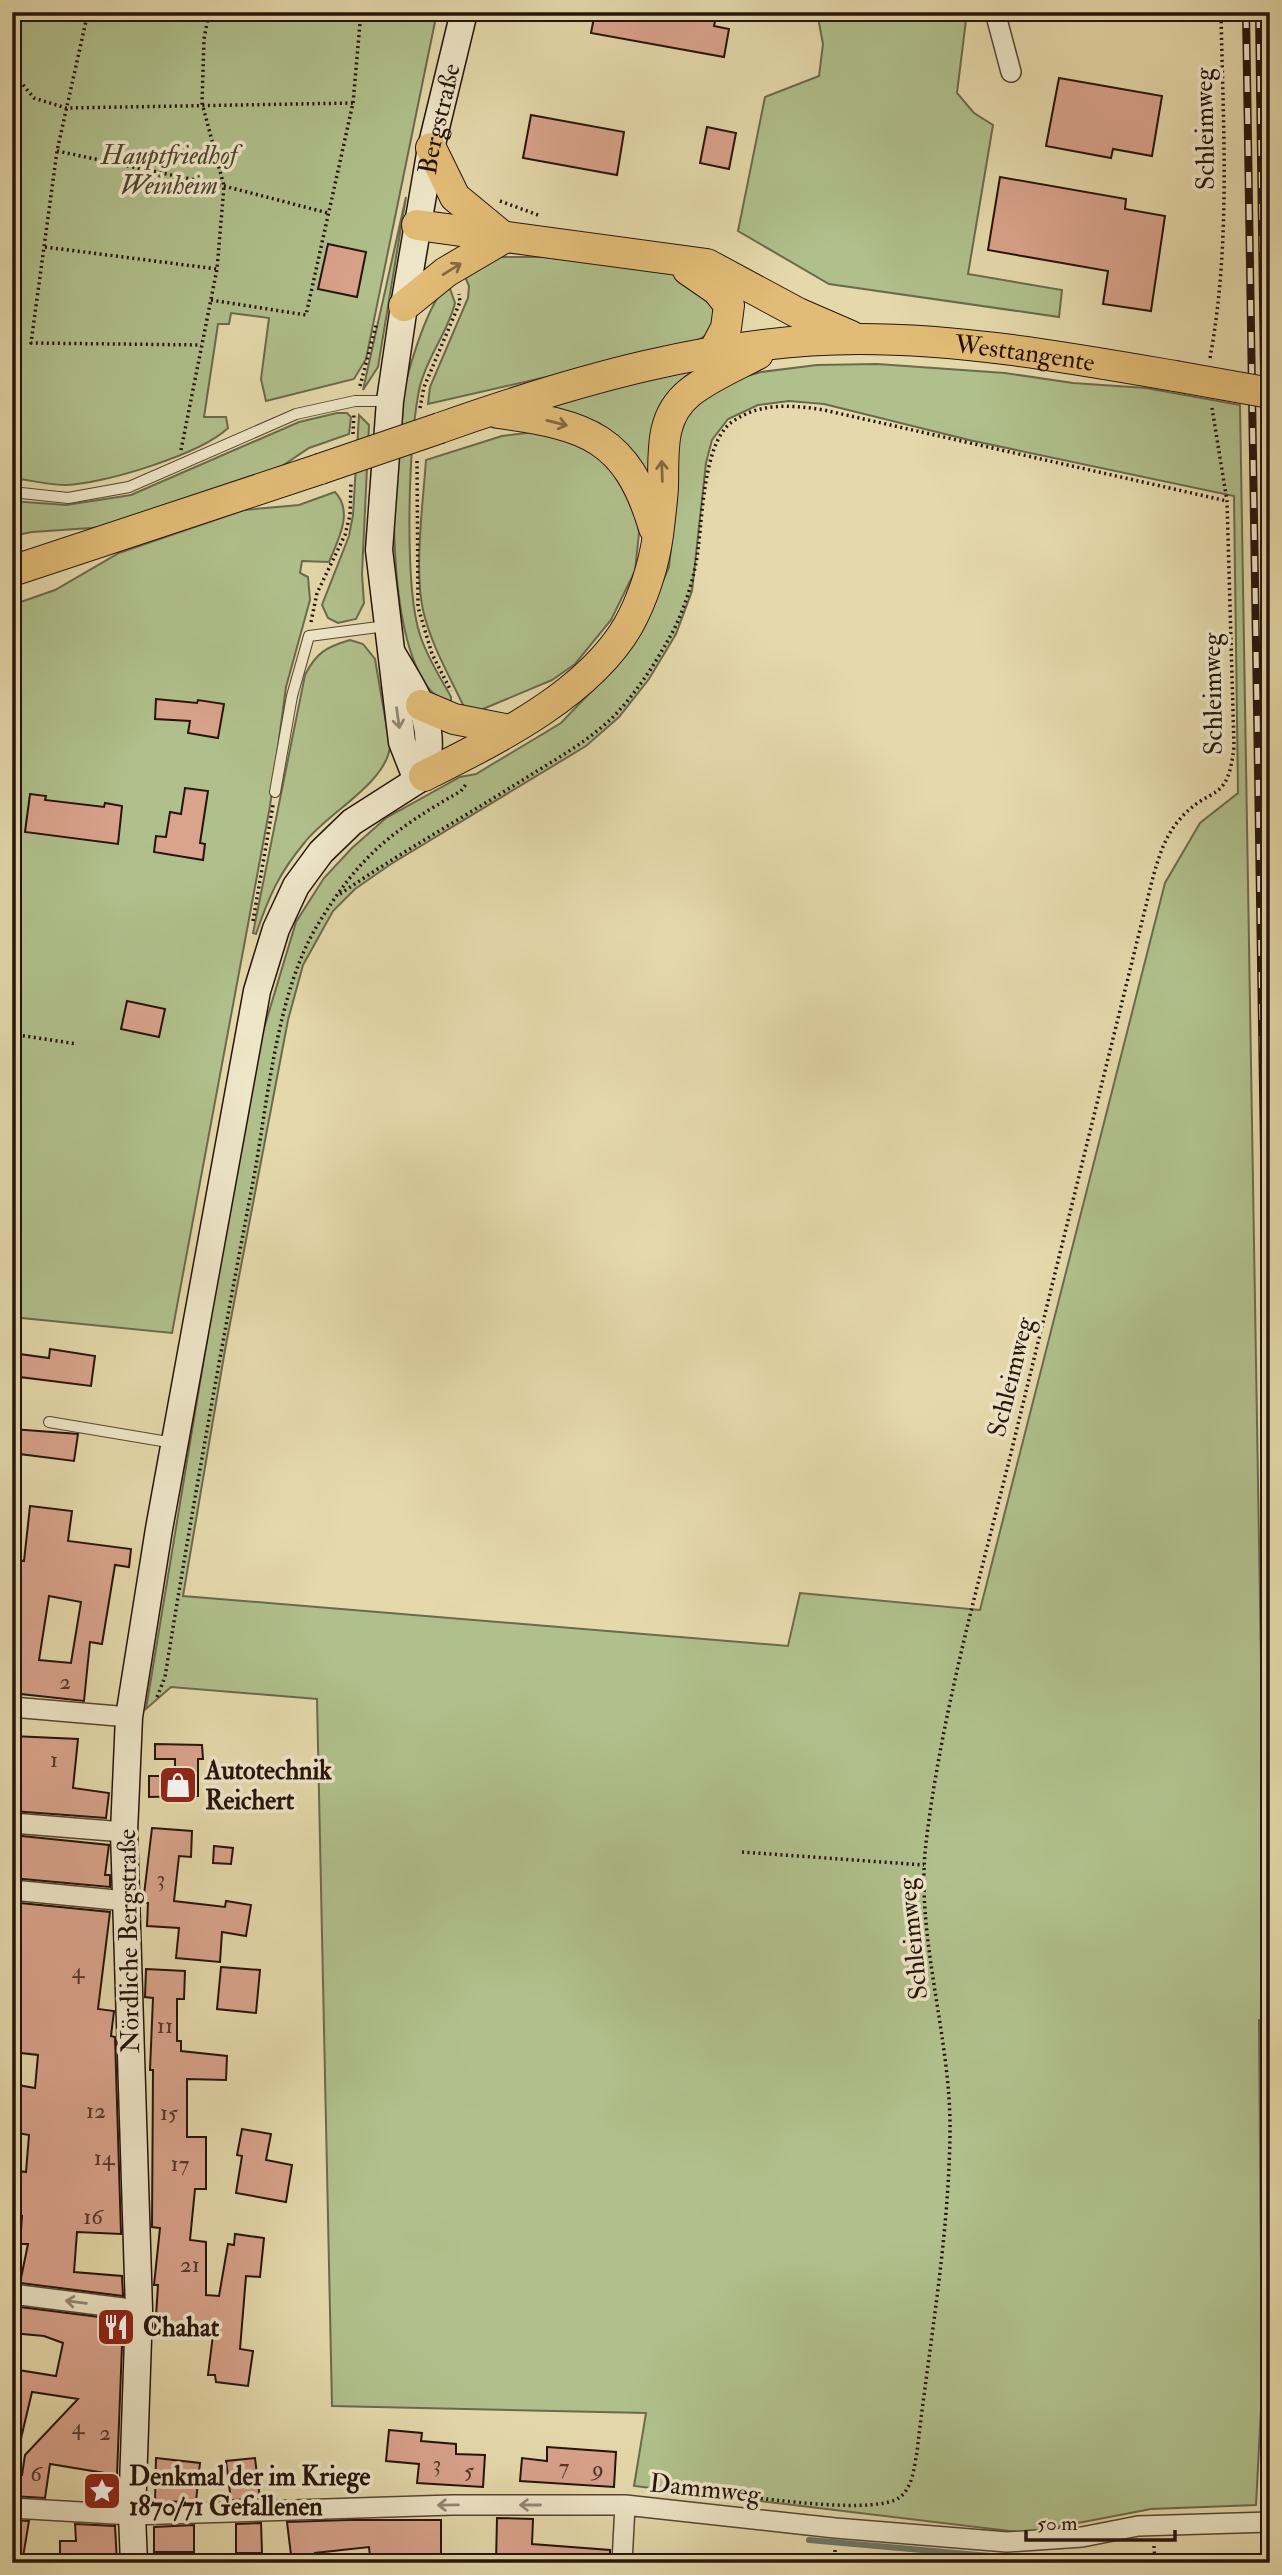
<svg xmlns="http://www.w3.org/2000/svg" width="1282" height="2575" viewBox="0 0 1282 2575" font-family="'IM FELL Double Pica',serif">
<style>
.green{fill:#b0c08c;stroke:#6b6a4c;stroke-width:2;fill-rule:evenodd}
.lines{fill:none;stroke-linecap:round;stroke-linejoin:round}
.stream{stroke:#69776c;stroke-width:6}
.building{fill:#d9a38c;stroke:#26130b;stroke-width:2;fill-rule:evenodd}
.lane-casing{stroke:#564433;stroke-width:12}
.street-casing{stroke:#564433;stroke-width:22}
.secondary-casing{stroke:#26130b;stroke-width:29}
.primary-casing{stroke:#26130b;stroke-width:32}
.path{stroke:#26130b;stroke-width:3.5;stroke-dasharray:2 3.5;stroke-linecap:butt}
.lane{stroke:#eee6c8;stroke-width:10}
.street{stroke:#eee6c8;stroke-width:19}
.secondary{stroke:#eee6c8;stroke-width:26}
.primary{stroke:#e2bc76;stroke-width:30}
.rail-casing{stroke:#26130b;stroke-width:8}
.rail{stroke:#eee6c8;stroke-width:5;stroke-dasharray:16;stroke-linecap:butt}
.primary-bridge-casing{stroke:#26130b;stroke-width:32;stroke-linecap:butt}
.primary-bridge{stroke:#e2bc76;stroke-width:30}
.oneway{stroke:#846840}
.oneway2{stroke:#948773}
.labels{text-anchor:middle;stroke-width:7;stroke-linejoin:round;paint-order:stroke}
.number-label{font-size:23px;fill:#53372b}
.street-label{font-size:26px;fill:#26130b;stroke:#eee6c8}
.park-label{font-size:26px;font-style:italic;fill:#4f4732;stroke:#eee6c8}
.poi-label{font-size:26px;font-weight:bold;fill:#26130b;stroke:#eee6c8;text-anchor:start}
</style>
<rect width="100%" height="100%" fill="#e5d9ab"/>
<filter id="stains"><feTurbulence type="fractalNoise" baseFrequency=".00286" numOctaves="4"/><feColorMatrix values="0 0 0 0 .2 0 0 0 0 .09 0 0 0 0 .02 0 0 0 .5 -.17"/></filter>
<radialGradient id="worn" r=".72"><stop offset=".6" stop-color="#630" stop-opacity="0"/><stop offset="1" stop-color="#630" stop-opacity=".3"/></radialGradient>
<!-- green -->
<path class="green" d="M12 12H437L366 359 354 379 266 401 261 379 269 318 231 313 229 324H218L204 417H226L228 428C201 454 104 484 66 485 49 485 30 480 12 478Z
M817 12H967L957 93 974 113 993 125 968 274 1062 290 1059 317 829 284 738 231 765 97 819 76 823 44Z
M406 197 378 367 363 390Z
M494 257H545L675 273 716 301 710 333 691 344 428 404 430 387 468 298 469 286 462 270Z
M448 283 455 303C448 332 427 357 420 386 408 438 404 586 420 635 427 657 440 677 451 697V705C443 700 436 697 430 690 387 637 391 483 399 417 404 381 424 310 448 283Z
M729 362 690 381 657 493 534 410 604 390Z
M877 364 1005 373 1073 383 1146 388 1240 405 1267 2020H1259L1262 2390 1256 2505 1151 2509 1026 2533 634 2486 646 2413 332 2406 317 1699 171 1687 146 1709 252 1068 296 922 324 878 352 848 386 818 460 777 476 774 561 723 607 675 644 625 669 567 673 529 671 467 682 417 719 384 761 372 817 365ZM789 401 824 404 969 440 1234 496 1238 793 1200 823 1165 883 980 1610 800 1593 788 1646 183 1596 225 1350 288 1020 303 965 333 911 355 889 391 864 586 746 619 717 649 679 676 634 692 591 706 463 712 440 728 419 758 405Z
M337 413H347L351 417 349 434 309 448 282 466 106 527 32 532 12 536V501L66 505 131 495 299 422Z
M359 415 369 425 362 574 364 603 356 619 338 623 328 618 322 605 349 536 353 515Z
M542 431 603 454 636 507 639 533 635 571 611 620 575 664 552 680 483 709H465C450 677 431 645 423 610 414 569 423 503 426 460L502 436Z
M335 492C354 512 338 540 329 562L302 561 300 573 308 577 310 600 286 687 270 806 172 1333 12 1317V605L55 590 119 553 244 510 299 505Z
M350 640 363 644 375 659 390 747C385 784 329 812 305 842 279 873 269 896 256 934L253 933 305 675C316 653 326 647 350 640Z"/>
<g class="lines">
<!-- stream -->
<path class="stream" d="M809 2540 1070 2563"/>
</g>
<!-- building -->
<path class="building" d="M595 12H717L714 26 729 29 724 57 591 33Z
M1059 78 1162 96 1152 156 1113 149 1111 158 1046 146Z
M531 115 624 132 617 175 523 158Z
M707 127 736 133 729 169 700 163Z
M1000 177 1126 199 1125 209 1165 216 1151 311 1103 304 1108 271 988 250Z
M328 244 366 252 357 297 318 289Z
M156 699 197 703 198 700 224 704 218 738 188 733 190 721 155 719Z
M185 788 208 791 200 843 205 844 203 860 154 852 156 836 166 837 170 812 181 814Z
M30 794 46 796 45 800 104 807 105 803 122 806 118 844 25 832Z
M127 1001 165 1009 159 1037 121 1029Z
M50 1349 95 1356 91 1386 12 1376V1353L49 1358Z
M12 1429 78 1434 74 1461 12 1453Z
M30 1506 72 1511 68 1541 131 1549 129 1567 115 1565 102 1644 90 1642 84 1701 12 1693V1559L24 1561ZM49 1596 81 1602 71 1663 39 1660Z
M12 1736 78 1739 73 1788 109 1793 106 1818 12 1811Z
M155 1744 202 1745 203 1759H198V1796L149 1797V1776H175V1759H155Z
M152 1828 192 1831 191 1857 179 1856 174 1901 225 1907 226 1901 251 1905 246 1936 222 1932 220 1962 176 1958 179 1928 147 1926 148 1903H143Z
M12 1835 109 1845 105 1875H110V1887L12 1878Z
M214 1846 233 1848 231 1864 213 1863Z
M20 1903 110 1912 98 2009 114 2011 111 2036 115 2037 121 2234 77 2232 74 2272 122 2276 123 2296 20 2283 28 2244H20L22 2216 12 2215V2170L26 2172 29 2135 12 2132V2084L35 2088 38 2055 12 2052 18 1985 12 1984V1942L16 1943Z
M221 1967 260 1970 256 2013 217 2009Z
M146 1969 185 1971 184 1999H177V2041H181V2051L227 2056 226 2080 187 2079V2137H206V2189H195L190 2240 206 2242V2295L219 2296 228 2244 234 2245 235 2234 264 2238 260 2277 246 2276 240 2349 253 2351 248 2386 216 2382 215 2375H208L213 2335 155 2332 158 2285H154L160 2228 152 2227 153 2070H150L153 1998 145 1997Z
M242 2129 271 2134 266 2160 292 2165 286 2202 236 2193 242 2156 237 2155Z
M12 2306 123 2320 117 2475 50 2464 45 2498 12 2496V2474L22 2475 25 2455 78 2399 32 2392 18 2451 12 2450V2369L56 2376 63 2343 44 2336 12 2333Z
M389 2430 422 2433 421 2441 456 2444V2454L485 2455 483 2487 417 2483 419 2464 386 2461Z
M547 2447 616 2452 614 2487 520 2481 522 2458 547 2461Z
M156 2458 200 2463 196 2501 155 2502Z
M255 2458 260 2499 231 2500 226 2461Z
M497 2518 533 2519 532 2544 610 2550V2563L496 2562Z
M12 2520 29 2521 22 2563H12Z
M348 2520H441V2554L370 2557 369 2547 315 2553 316 2563H292L287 2522Z
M261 2523 262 2553H236V2524Z
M75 2524 115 2526 117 2562 60 2563V2541H76Z
M194 2525V2552H154V2527Z"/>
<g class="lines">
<defs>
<path id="lane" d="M12 492 68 498 129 487 296 414 355 401H389
M275 792 292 696 309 636 386 626
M49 1422 174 1443"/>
<path id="street" d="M995 12 1011 72
M12 1707 129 1717
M12 1823 124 1832
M12 1890 126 1901
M12 2294 139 2310
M12 2508 132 2515 452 2505H625L835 2528 1007 2542 1082 2537 1138 2526 1270 2522
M622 2563 625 2505"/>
<g id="secondary">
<path id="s1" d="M417 780 402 742 379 550 390 401 404 306 431 148 464 12"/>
<path d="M134 2563 132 2515 139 2310 124 1832 129 1717 159 1529 257 991 276 929 296 886 321 852 352 822 424 776C439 724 417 696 392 653"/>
</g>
<g id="primary">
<path d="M431 148 455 197 501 235"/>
<path d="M417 225 707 264 798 313 851 336"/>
<path d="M688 270 717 290 729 305 726 328 713 353"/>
<path d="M404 306 446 272 504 238"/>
<path d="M498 413C587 425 627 437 654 528"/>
<path id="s2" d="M440 428C573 381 716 339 859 339 964 339 1071 358 1175 376"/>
<path d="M12 571 320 469"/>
<path d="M421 705 454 719 510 730"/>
<path d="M424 776C493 741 587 696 628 626 643 599 654 565 658 535 660 519 662 503 663 487 664 453 659 418 689 393 709 377 735 366 758 354"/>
</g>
</defs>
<!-- lane casing -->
<use href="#lane" class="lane-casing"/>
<!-- street casing -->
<use href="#street" class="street-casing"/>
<!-- secondary casing -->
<use href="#secondary" class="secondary-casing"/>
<!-- primary casing -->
<use href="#primary" class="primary-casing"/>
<!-- path -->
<path class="path" d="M20 12 13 73 34 98 66 108 353 103
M88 12 57 151 31 343 201 345
M57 151 224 186 328 213
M500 201 538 215
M45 247 217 269
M211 300 306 315 353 103 361 12
M1210 358C1231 243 1223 128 1221 12
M360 386 377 322
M420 408 424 387 460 302 459 294
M353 434 354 414
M181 450 217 269 224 186 202 103 204 39 209 12
M417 461 418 607 432 654 451 691
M311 622 317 593 345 535 350 515 351 484
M340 894C401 852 466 816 529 776 558 758 590 740 615 715 635 694 653 667 667 642 681 619 691 589 696 563 703 527 701 444 732 422 760 402 792 405 824 410L1227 501
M253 921 273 805
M12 1034 77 1044
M157 1697 165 1677C192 1508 223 1339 255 1171 268 1097 278 990 317 926 359 856 391 831 461 791L467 783
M742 1852 924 1865
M739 2496C771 2499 878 2515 900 2497 913 2487 914 2467 917 2452 929 2346 949 2238 950 2131 951 2037 915 1935 926 1843 941 1716 979 1581 1010 1457 1057 1264 1105 1071 1153 877 1159 856 1165 836 1180 819 1210 784 1228 806 1234 746L1227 501 1212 408
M1263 2541 1264 2563
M1154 2546 1155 2563
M835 2563V2548"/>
<!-- lane -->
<use href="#lane" class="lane"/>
<!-- street -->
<use href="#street" class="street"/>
<!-- secondary -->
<use href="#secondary" class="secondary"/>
<!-- primary -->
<use href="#primary" class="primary"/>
<defs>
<path id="rail" d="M1246 12 1270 1532
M1259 12 1270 812"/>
</defs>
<!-- rail casing -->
<use href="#rail" class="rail-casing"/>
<!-- rail -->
<use href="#rail" class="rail"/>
<defs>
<path id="primary-bridge" d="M1175 376 1270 393
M320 469 440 428"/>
</defs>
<!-- primary-bridge casing -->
<use href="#primary-bridge" class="primary-bridge-casing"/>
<!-- primary-bridge -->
<use href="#primary-bridge" class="primary-bridge"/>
</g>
<!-- one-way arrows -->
<defs><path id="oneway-shaft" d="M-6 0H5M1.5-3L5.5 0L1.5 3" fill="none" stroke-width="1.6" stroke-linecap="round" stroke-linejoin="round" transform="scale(1.75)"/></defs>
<g class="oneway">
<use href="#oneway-shaft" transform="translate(452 269) rotate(-32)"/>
<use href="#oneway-shaft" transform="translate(557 423) rotate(14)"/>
<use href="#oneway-shaft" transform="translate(662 471) rotate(-92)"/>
</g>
<g class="oneway2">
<use href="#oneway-shaft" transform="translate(398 718) rotate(82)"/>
<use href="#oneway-shaft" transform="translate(76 2302) rotate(-173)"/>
<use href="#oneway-shaft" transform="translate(448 2505) rotate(179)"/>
<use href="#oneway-shaft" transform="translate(530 2505) rotate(-180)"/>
</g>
<!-- icons -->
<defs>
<symbol id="shop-square" viewBox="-11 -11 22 22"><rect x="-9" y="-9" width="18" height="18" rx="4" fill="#8f2418" stroke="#eee6c8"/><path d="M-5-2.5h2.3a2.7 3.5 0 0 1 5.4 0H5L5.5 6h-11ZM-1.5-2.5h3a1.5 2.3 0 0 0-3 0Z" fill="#fff"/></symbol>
<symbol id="restaurant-square" viewBox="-11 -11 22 22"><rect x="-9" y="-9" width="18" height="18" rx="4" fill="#8f2418" stroke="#eee6c8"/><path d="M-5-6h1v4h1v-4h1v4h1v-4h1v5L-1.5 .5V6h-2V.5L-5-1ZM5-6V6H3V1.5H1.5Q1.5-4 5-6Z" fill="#fff"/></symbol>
<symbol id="sight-square" viewBox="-11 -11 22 22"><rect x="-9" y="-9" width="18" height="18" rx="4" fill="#8f2418" stroke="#eee6c8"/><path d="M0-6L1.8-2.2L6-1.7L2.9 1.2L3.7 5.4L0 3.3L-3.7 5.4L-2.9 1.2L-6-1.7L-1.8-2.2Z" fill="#fff"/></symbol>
</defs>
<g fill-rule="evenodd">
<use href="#shop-square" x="156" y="1763" width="44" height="44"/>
<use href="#restaurant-square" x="94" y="2305" width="44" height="44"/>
<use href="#sight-square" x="80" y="2469" width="44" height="44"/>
</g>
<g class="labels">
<!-- number labels -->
<g class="number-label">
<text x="65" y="1689">2</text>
<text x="54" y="1767">1</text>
<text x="161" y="1886">3</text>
<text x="78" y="1978">4</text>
<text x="165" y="2033">11</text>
<text x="96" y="2118">12</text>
<text x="169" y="2120">15</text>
<text x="104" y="2165">14</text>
<text x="180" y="2171">17</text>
<text x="93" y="2224">16</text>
<text x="190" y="2272">21</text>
<text x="78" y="2434">4</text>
<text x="105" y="2440">2</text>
<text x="437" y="2471">3</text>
<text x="564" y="2474">7</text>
<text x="598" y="2476">9</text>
<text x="469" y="2478">5</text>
<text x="36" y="2481">6</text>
</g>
<!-- street labels -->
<g class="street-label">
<text dy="9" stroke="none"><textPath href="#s1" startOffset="670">Bergstraße</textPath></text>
<text transform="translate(1204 129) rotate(-91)" y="9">Schleimweg</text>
<text dy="9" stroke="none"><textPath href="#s2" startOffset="597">Westtangente</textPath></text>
<text transform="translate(1212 694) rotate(-91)" y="9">Schleimweg</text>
<text transform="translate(1010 1377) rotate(-76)" y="9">Schleimweg</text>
<text transform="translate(912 1939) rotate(-96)" y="9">Schleimweg</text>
<text transform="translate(128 1941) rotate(-91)" y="9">Nördliche Bergstraße</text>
<text transform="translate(705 2488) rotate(6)" y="9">Dammweg</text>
</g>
<!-- park labels -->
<g class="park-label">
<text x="169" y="164">Hauptfriedhof<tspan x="169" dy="30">Weinheim</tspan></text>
</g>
<!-- poi labels -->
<g class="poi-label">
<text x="205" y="1779">Autotechnik<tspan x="205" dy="30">Reichert</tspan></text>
<text x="143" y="2336">Chahat</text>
<text x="129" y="2485">Denkmal der im Kriege<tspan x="129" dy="30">1870/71 Gefallenen</tspan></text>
</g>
</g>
<!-- margin -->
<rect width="1282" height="2575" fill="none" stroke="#e5d9ab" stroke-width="42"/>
<rect x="14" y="14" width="1254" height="2547" fill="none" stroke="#26130b" stroke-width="3.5"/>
<rect x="21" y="21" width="1240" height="2533" fill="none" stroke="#26130b" stroke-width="2"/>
<!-- scale -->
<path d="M1026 2530v10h149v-10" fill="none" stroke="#26130b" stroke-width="3.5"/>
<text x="1037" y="2530" font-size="21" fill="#26130b" stroke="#eee6c8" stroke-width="5" paint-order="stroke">50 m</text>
<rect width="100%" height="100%" filter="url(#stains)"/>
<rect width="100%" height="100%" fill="url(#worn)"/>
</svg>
